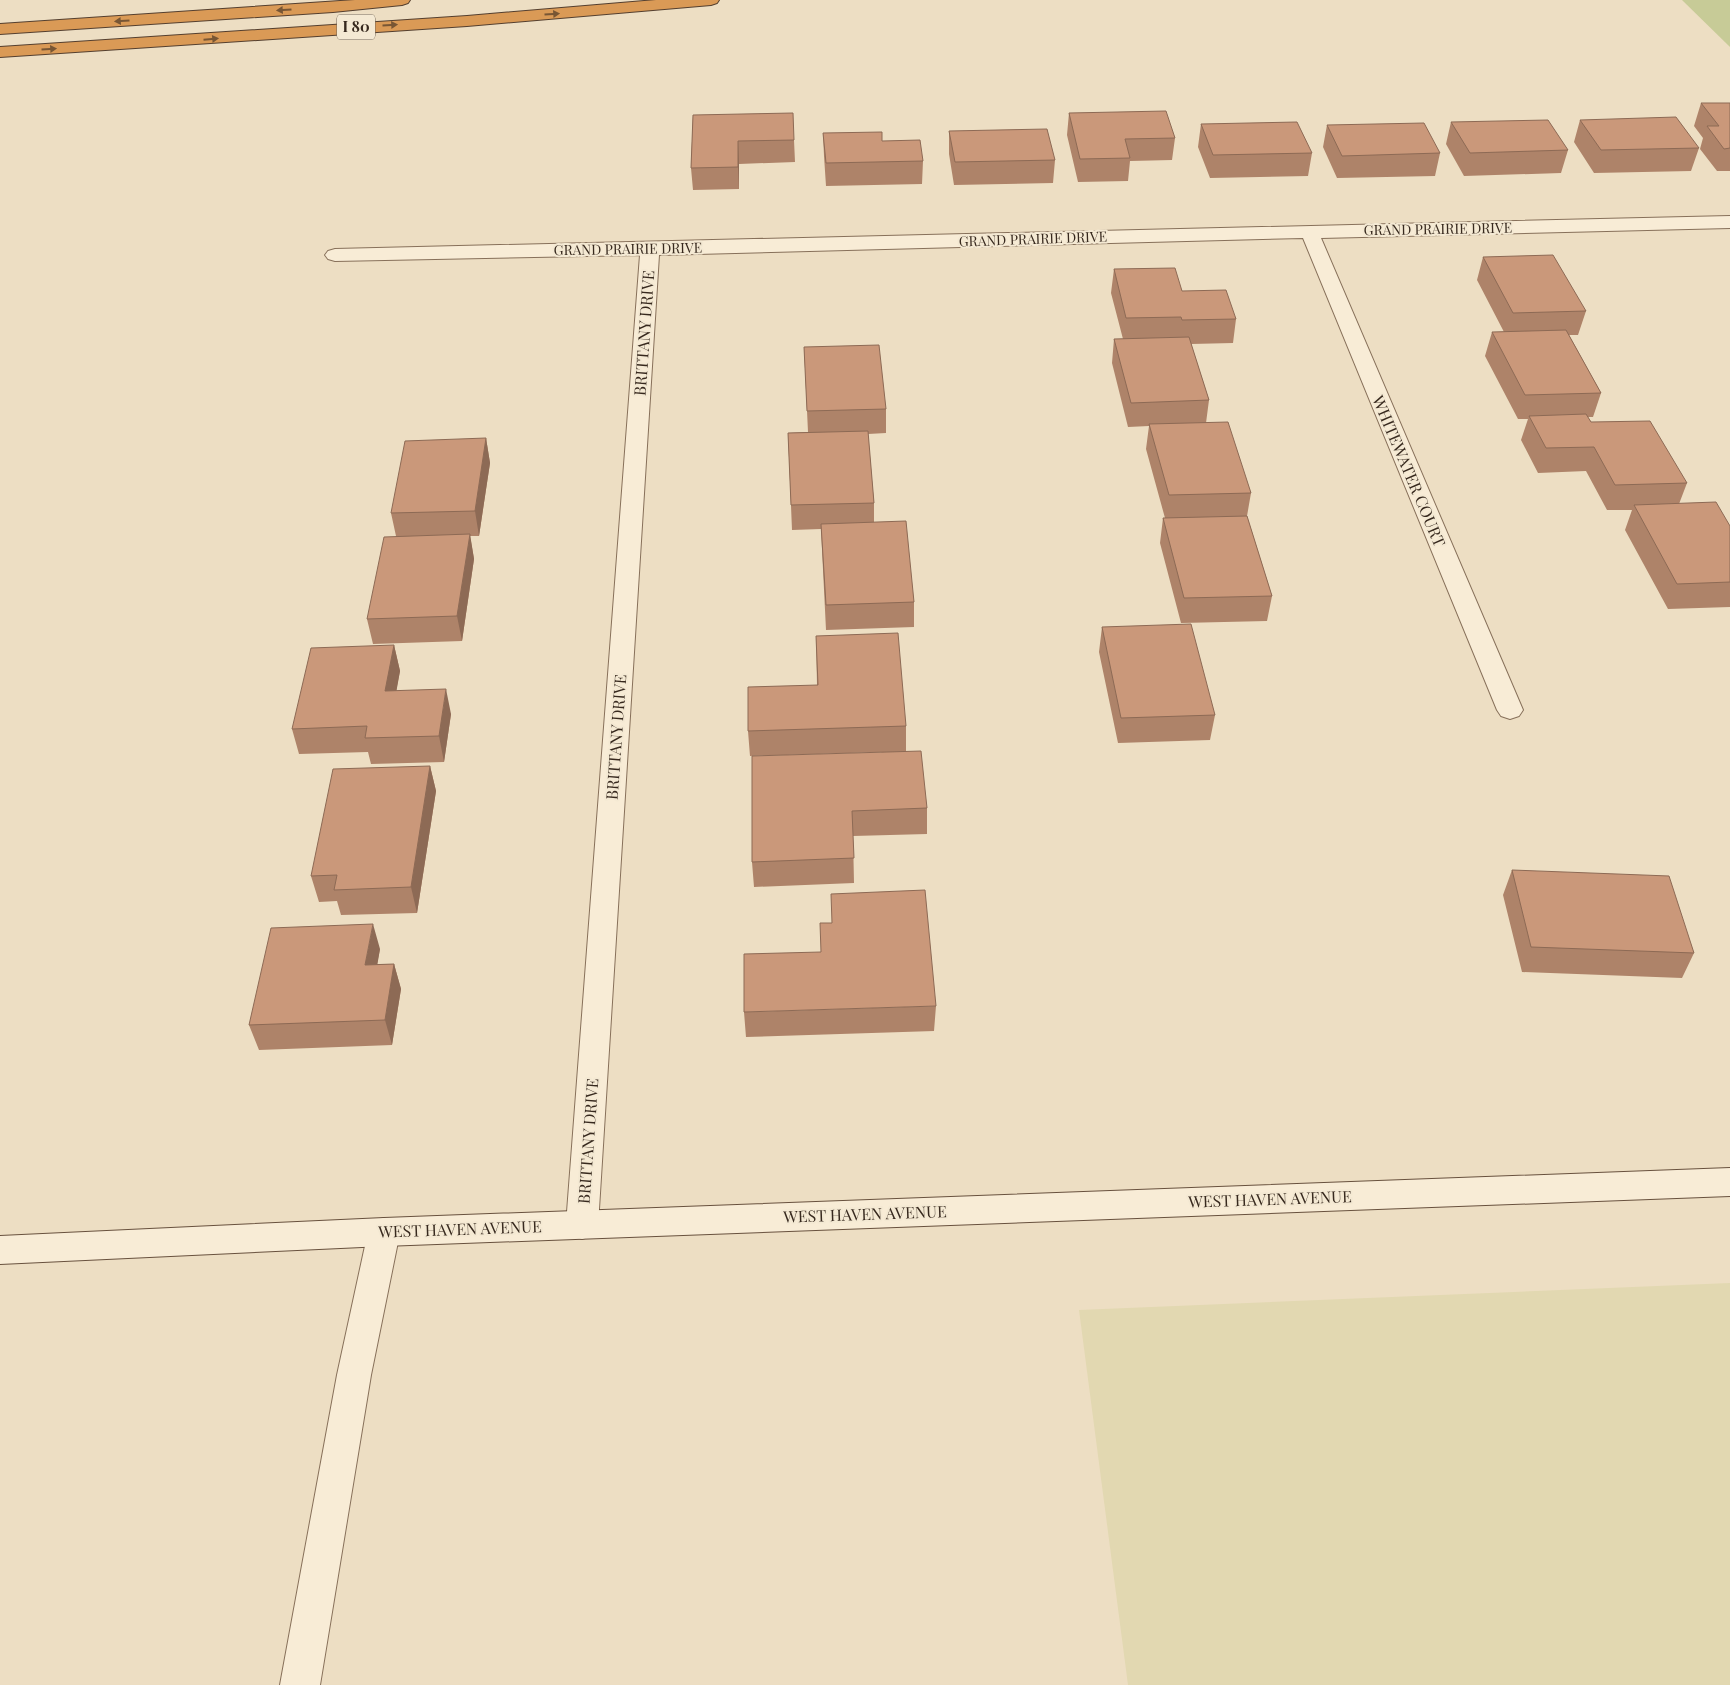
<svg xmlns="http://www.w3.org/2000/svg" width="1730" height="1685" viewBox="0 0 1730 1685" font-family="'Playfair Display',serif">
<style>
.farmland{fill:#e2d8b1}
.green{fill:#c7cb97}
.lines{fill:none;stroke-linecap:round;stroke-linejoin:round}
.lane-casing{stroke:#87705a;stroke-width:2}
.street-casing{stroke:#87705a;stroke-width:2}
.secondary-casing{stroke:#68513e;stroke-width:2}
.highway-casing{stroke:#543f2f;stroke-width:2}
.lane{fill:#f8ecd6;fill-rule:evenodd}
.street{fill:#f8ecd6;fill-rule:evenodd}
.secondary{fill:#f8ecd6;fill-rule:evenodd}
.highway{fill:#da9a56;fill-rule:evenodd}
.wall{fill:#ae8369}
.shaded-wall{fill:#8d6a55}
.building{fill:#ca987a;stroke:#8d6a55}
.oneway{fill:#785634}
.labels{text-anchor:middle;stroke-width:4;stroke-linejoin:round;paint-order:stroke}
.far-street-label{font-size:14px;fill:#37291e;stroke:#f4e9d3}
.shield{fill:#f4e9d3;stroke:#706354;stroke-width:1}
.shield-label{font-size:15px;font-weight:bold;fill:#37291e}
.street-label{font-size:16px;fill:#37291e;stroke:#f4e9d3}
</style>
<rect width="100%" height="100%" fill="#eddec3"/>
<!-- farmland -->
<path class="farmland" d="M1730 1283V1685H1128L1079 1310Z"/>
<!-- green -->
<path class="green" d="M1682 0H1730V47Z"/>
<g class="lines">
<defs>
<path id="lane" d="M384 1218 396 1222 400 1232 371 1375 320 1685H280L337 1375 368 1232 372 1222Z"/>
<path id="street" d="M1730 216V228L1321 238 1523 710 1519 716 1510 719 1501 716 1497 710 1303 238 659 255 598 1225 594 1235 582 1239 570 1235 566 1225 640 255 335 261 328 259 325 255 328 251 335 249Z"/>
<path id="secondary" d="M1730 1168V1196L384 1246 0 1264V1236L384 1218Z"/>
<path id="highway" d="M355 0H410L408 3 402 5 333 12 0 34V24Z
M656 0H719L717 3 711 5 467 26 0 57V47L467 16Z"/>
</defs>
<!-- lane casing -->
<use href="#lane" class="lane-casing"/>
<!-- street casing -->
<use href="#street" class="street-casing"/>
<!-- secondary casing -->
<use href="#secondary" class="secondary-casing"/>
<!-- highway casing -->
<use href="#highway" class="highway-casing"/>
<!-- lane -->
<use href="#lane" class="lane"/>
<!-- street -->
<use href="#street" class="street"/>
<!-- secondary -->
<use href="#secondary" class="secondary"/>
<!-- highway -->
<use href="#highway" class="highway"/>
</g>
<!-- wall -->
<path class="wall" d="M1701 103H1730V171H1717L1700 149 1703 138 1694 126Z
M1069 113 1175 138 1172 160 1130 161 1128 181 1078 182 1067 135Z
M693 115 794 140 795 162 739 164V189L693 190 691 168Z
M1580 120 1699 148 1691 171 1594 173 1574 142Z
M1451 122 1568 150 1561 173 1464 176 1446 144Z
M1201 124 1312 153 1308 176 1210 178 1198 147Z
M1327 125 1440 153 1435 176 1337 178 1323 147Z
M949 131 1055 160 1053 183 954 185 949 154Z
M823 133 882 141 923 161 922 184 826 186 824 156Z
M1483 257 1586 311 1578 335H1569L1601 393 1593 417H1588L1591 422 1687 483 1679 504 1730 526V607L1668 609 1625 530 1632 510H1607L1586 471 1538 473 1521 440 1528 419H1518L1485 356 1492 332H1504L1477 280Z
M1114 269 1182 291 1236 319 1233 343 1191 344 1209 400 1206 423 1251 493 1247 516 1272 596 1267 621 1181 623 1160 543 1163 518H1165L1146 449 1149 426 1128 427 1112 363 1114 339H1123L1111 293Z
M804 347 886 409V433L868 434 874 503V522L914 602V627L826 630 821 529 792 530 788 433 808 432Z
M486 438 490 463 479 536H470L474 559 462 641 373 644 367 619 396 536 391 513Z
M1102 627 1215 715 1210 740 1118 743 1099 652Z
M816 636 906 726V751L927 808V834L853 836 854 883 754 887 752 862 882 752 750 756 748 731 817 685Z
M394 645 400 671 396 691 451 714 444 762 371 764 368 752 299 754 292 729Z
M430 766 436 791 417 913 341 915 337 901 319 902 311 876Z
M1512 870 1694 953 1682 978 1522 972 1503 895Z
M380 949 377 964H394L401 989 392 1045 259 1050 249 1025Z
M936 1006 934 1031 746 1037 744 1012Z"/>
<!-- shaded-wall -->
<path class="shaded-wall" d="M738 141 739 164V189L738 167Z
M486 438 490 463 479 536 475 511Z
M470 534 474 559 462 641 457 616Z
M394 645 400 671 392 716 385 691Z
M446 689 451 714 444 762 439 736Z
M430 766 436 791 417 913 411 887Z
M373 924 380 949 373 990 365 965Z
M394 964 401 989 392 1045 385 1020Z"/>
<!-- building -->
<path class="building" d="M1701 103H1730V148L1724 149 1707 126H1719Z
M1166 111 1175 138 1125 139 1130 158 1080 159 1069 113Z
M793 113 794 140 738 141V167L691 168 693 115Z
M1676 117 1699 148 1601 150 1580 120Z
M1548 120 1568 150 1470 153 1451 122Z
M1297 122 1312 153 1213 155 1201 124Z
M1424 123 1440 153 1342 156 1327 125Z
M1047 129 1055 160 955 162 949 131Z
M882 132V141L920 140 923 161 826 163 823 133Z
M1553 255 1586 311 1513 313 1483 257Z
M1175 268 1182 291 1226 290 1236 319 1182 320 1181 317 1126 318 1114 269Z
M1566 330 1601 393 1525 395 1492 332Z
M1189 337 1209 400 1131 403 1114 339Z
M879 345 886 409 807 411 804 347Z
M1586 414 1591 422 1650 421 1687 483 1615 485 1594 447 1546 448 1529 416Z
M1228 422 1251 493 1169 495 1149 424Z
M868 431 874 503 791 505 788 433Z
M486 438 475 511 391 513 405 441Z
M1716 502 1730 526V582L1677 584 1634 505Z
M1247 516 1272 596 1184 598 1163 518Z
M906 521 914 602 826 605 821 524Z
M470 534 457 616 367 619 384 537Z
M1191 624 1215 715 1121 718 1102 627Z
M898 633 906 726 748 731V687L818 685 816 636Z
M394 645 385 691 446 689 439 736 365 738 367 726 292 729 311 648Z
M921 751 927 808 852 811 854 858 752 862V756Z
M430 766 411 887 334 890 337 875 311 876 333 769Z
M1512 870 1669 876 1694 953 1531 947Z
M925 890 936 1006 744 1012V954L821 952 820 923H832L831 894Z
M373 924 365 965 394 964 385 1020 249 1025 271 928Z"/>
<!-- one-way arrows -->
<defs><path id="oneway-solid" d="M-6-.8H1V-3.2L6.5 0L1 3.2V.8H-6Z" transform="scale(1.25)"/></defs>
<g class="oneway">
<use href="#oneway-solid" transform="translate(284 10) rotate(176)"/>
<use href="#oneway-solid" transform="translate(552 14) rotate(-4)"/>
<use href="#oneway-solid" transform="translate(122 21) rotate(176)"/>
<use href="#oneway-solid" transform="translate(390 25) rotate(-3)"/>
<use href="#oneway-solid" transform="translate(211 39) rotate(-5)"/>
<use href="#oneway-solid" transform="translate(49 49) rotate(-4)"/>
</g>
<g class="labels">
<!-- far-street labels -->
<g class="far-street-label">
<text transform="translate(1438 229) rotate(-1)" y="5">GRAND PRAIRIE DRIVE</text>
<text transform="translate(1033 239) rotate(-2)" y="5">GRAND PRAIRIE DRIVE</text>
<text transform="translate(628 249) rotate(-1)" y="5">GRAND PRAIRIE DRIVE</text>
</g>
<!-- shield labels -->
<rect class="shield" x="337" y="14.5" width="38" height="25" rx="4"/>
<g class="shield-label">
<text x="356" y="32">I 80</text>
</g>
<!-- street labels -->
<g class="street-label">
<text transform="translate(644 333) rotate(-86)" y="6">BRITTANY DRIVE</text>
<text transform="translate(1409 471) rotate(67)" y="6">WHITEWATER COURT</text>
<text transform="translate(616 737) rotate(-86)" y="6">BRITTANY DRIVE</text>
<text transform="translate(588 1141) rotate(-86)" y="6">BRITTANY DRIVE</text>
<text transform="translate(1270 1199) rotate(-2)" y="6">WEST HAVEN AVENUE</text>
<text transform="translate(865 1214) rotate(-2)" y="6">WEST HAVEN AVENUE</text>
<text transform="translate(460 1229) rotate(-2)" y="6">WEST HAVEN AVENUE</text>
</g>
</g>
</svg>
